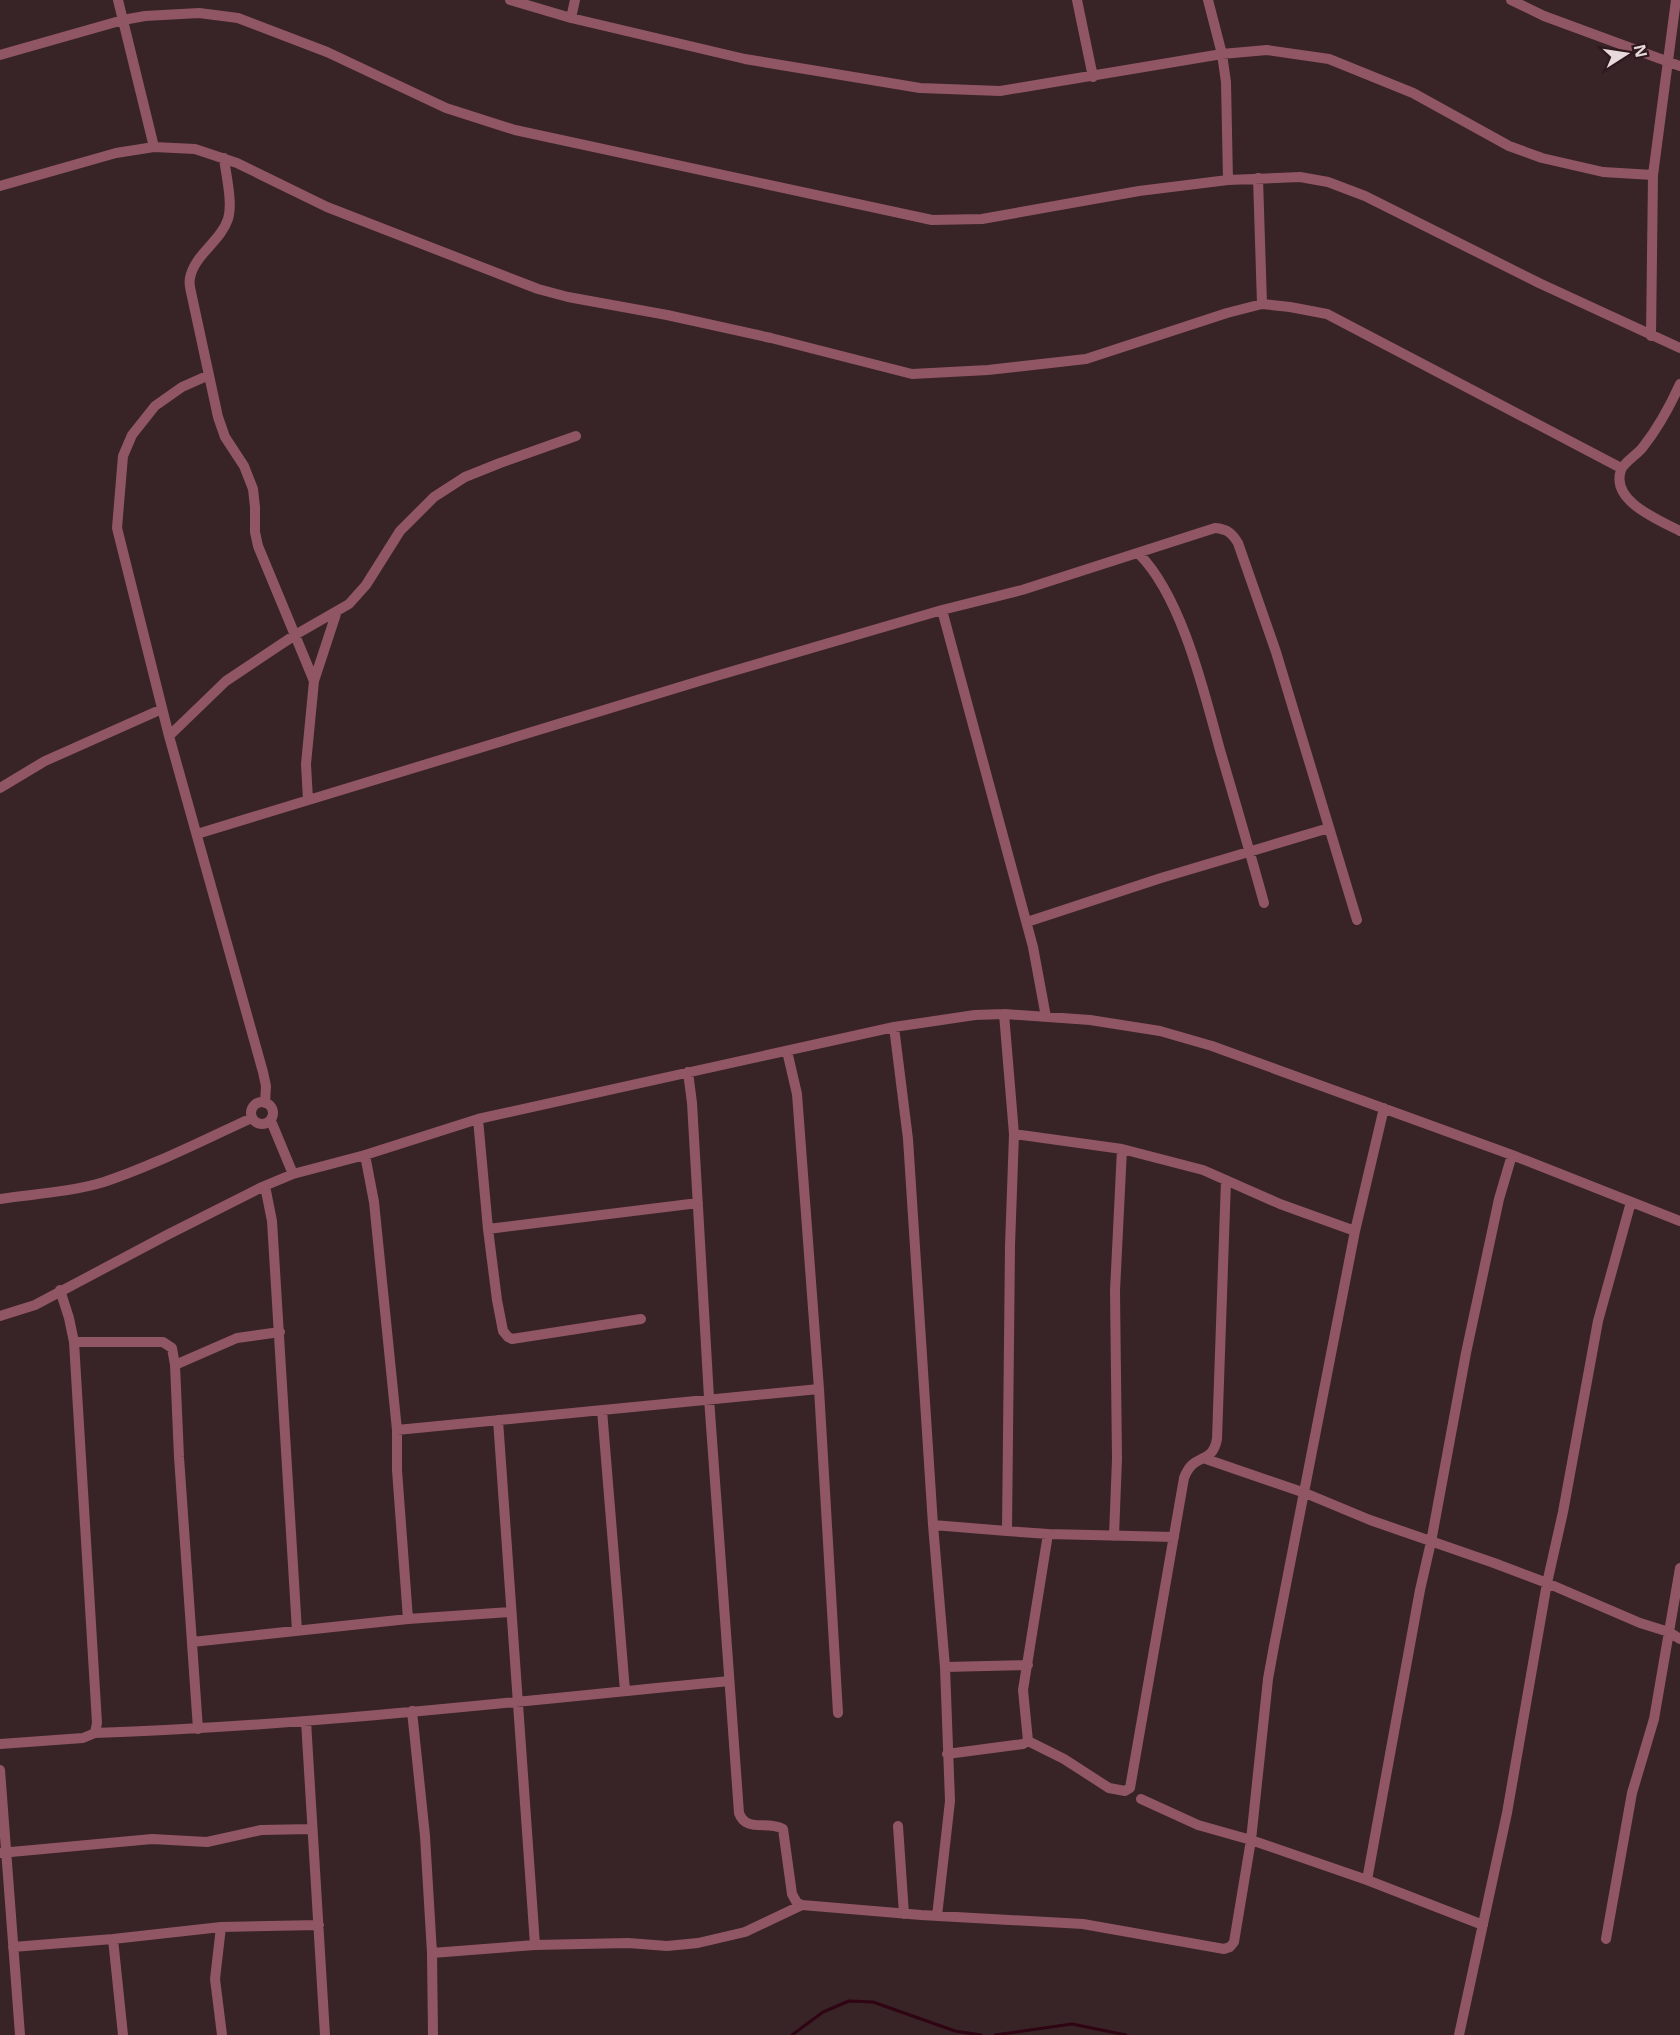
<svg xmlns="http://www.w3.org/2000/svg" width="1680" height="2035" viewBox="0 0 1680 2035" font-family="'Open Sans',sans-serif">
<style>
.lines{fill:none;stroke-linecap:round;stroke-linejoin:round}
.stream{stroke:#2f0413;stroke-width:3}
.minor{stroke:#905664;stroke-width:10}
</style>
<rect width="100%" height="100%" fill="#382327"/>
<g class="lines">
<!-- stream -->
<path class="stream" d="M792 2035 823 2012 849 2001 873 2002 955 2031 981 2035
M995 2035 1072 2024 1126 2035"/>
<!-- minor -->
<path class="minor" d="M118 0 154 147
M510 0 571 18 745 59 920 88 1000 91 1222 54 1267 50 1329 59 1413 93 1509 146 1542 158 1603 172 1653 175
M1077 0 1093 77
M1208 0 1222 54 1226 82 1228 180
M1511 0 1544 16 1680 66
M571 18 575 0
M0 55 123 20 145 16 199 13 238 18 327 52 446 108 515 130 932 220 982 219 1139 191 1228 180 1300 177 1328 182 1365 196 1539 283 1680 348
M224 158C226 175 233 203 228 219 221 241 194 255 190 278 189 282 190 288 191 292L218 417 225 437 244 466 253 489 255 507V532L258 546 314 681
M1258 178 1262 304
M0 186 116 153 154 147 195 149 237 163 327 207 538 289 568 297 667 315 771 338 912 374 988 370 1086 359 1227 313 1262 304 1290 307 1327 314 1621 468
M1651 336 1653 175 1676 0
M209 375 182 387 155 406 132 435 123 456 117 528 169 736 263 1072 266 1086 265 1103
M1680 384C1670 406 1658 428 1643 447 1637 455 1624 462 1621 470 1610 501 1659 520 1680 531
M1139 554C1182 597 1204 692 1220 750 1235 801 1250 852 1264 903
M942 610 1033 947 1046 1017
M169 736 226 681 295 635 349 604 366 585 400 531 434 497 465 477 500 463 576 436
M0 788 45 761 162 709
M308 800 306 764 314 681 337 611
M197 834 716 676 942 610 1022 590 1215 528C1227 529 1232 533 1238 543L1276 652 1357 920
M1027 922 1161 878 1329 828
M894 1027 908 1139 933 1525 945 1667 950 1801 937 1916
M787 1051 797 1094 806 1214 819 1389 838 1713
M688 1072 692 1103 709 1398 739 1813C746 1833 768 1820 783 1829L792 1894 797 1903 802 1905 921 1915 1083 1924 1224 1949 1230 1947 1234 1942 1251 1840 1268 1679 1274 1646 1355 1231 1384 1108
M251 1113a11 11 0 1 1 22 0a11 11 0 1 1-22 0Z
M478 1119 488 1229 497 1300 503 1331 508 1337 512 1339 641 1319
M271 1121 293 1174
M1014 1134 1122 1149 1203 1170 1280 1204 1355 1231
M365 1155 374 1202 397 1430V1470L408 1619
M265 1186 272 1221 297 1631
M0 1199C34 1194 71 1192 104 1182 155 1165 203 1140 252 1118
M488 1229 698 1203
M0 1316 35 1305 167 1235 262 1187 293 1174 365 1155 478 1119 894 1027 975 1015 1004 1014 1090 1020 1160 1031 1212 1046 1512 1155 1680 1221
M74 1342H163L172 1348 175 1365 179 1457 198 1729
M175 1365 237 1338 280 1332
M602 1410 625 1691
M498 1420 535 1945
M397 1430 819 1389
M1203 1458 1305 1493 1370 1520 1494 1563 1547 1583 1640 1623 1669 1632 1680 1639
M933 1525 1007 1531 1010 1246 1014 1134 1004 1014
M1007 1531 1048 1534 1174 1537
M1114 1536 1117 1459 1115 1291 1122 1149
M192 1642 408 1619 511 1612
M945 1667 1028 1665
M412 1711 425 1836 432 1953 433 2035
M306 1721 325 2035
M95 1733C307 1726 518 1701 729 1681
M1028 1741 1064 1759 1109 1788 1125 1791 1130 1788 1184 1478C1194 1451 1212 1466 1217 1439L1226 1180
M0 1744 83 1738 95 1733 97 1723 74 1342 69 1318 60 1290
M947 1754 1023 1744 1028 1741 1023 1690 1048 1534
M0 1770 20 2035
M1141 1799 1198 1825 1251 1840 1367 1880 1483 1925
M898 1826 904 1914
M0 1853 152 1839 207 1842 261 1830 312 1829
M1367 1880 1420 1590 1431 1542 1466 1353 1499 1199 1512 1155
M221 1927 215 1979 222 2035
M113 1939 123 2035
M1606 1939 1632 1793 1654 1719 1680 1568
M13 1947 113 1939 221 1927 319 1925
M432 1953 535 1945 628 1943 667 1946 698 1943 745 1932 802 1905
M1459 2035 1507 1813 1547 1583 1563 1512 1598 1321 1631 1202"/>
</g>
<!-- north arrow -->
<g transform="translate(1626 54) rotate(78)" stroke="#2e191e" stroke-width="4.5" paint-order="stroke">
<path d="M0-4.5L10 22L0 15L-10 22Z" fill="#e8d9dc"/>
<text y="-9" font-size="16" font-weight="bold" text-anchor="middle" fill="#e8d9dc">N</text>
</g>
</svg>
